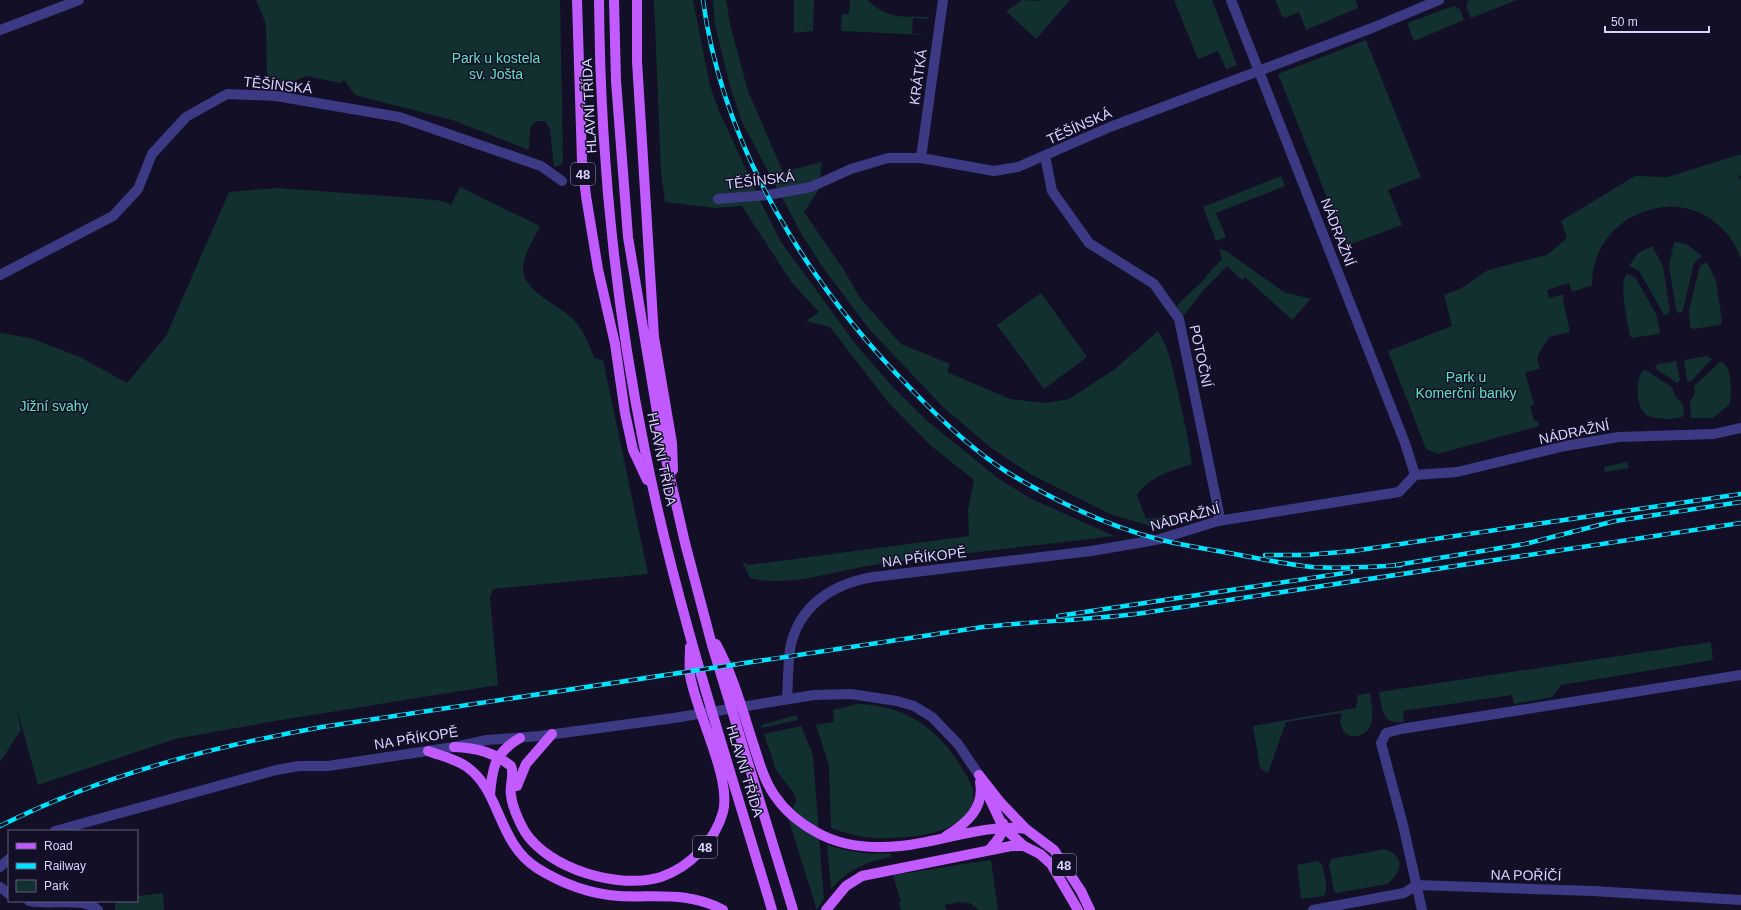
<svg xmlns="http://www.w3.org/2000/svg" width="1741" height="910" viewBox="0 0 1741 910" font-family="Arial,sans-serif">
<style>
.green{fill:#12302f}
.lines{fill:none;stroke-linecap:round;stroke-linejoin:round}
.minor{stroke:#3d3a85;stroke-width:10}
.major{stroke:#c25bff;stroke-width:10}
.rail-casing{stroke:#00e5ff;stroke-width:4.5}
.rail{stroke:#130f26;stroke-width:3;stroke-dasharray:9;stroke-linecap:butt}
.labels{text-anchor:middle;stroke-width:3;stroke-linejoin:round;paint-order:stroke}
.shield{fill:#130f26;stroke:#9e99be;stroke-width:1}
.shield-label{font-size:13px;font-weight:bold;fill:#d9d4ff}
.park-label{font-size:14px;fill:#5fe0c0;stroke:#130f26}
.street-label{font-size:14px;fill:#d9d4ff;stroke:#130f26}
</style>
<rect width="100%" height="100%" fill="#130f26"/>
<!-- green -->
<path class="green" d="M256 0H560L563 164 554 167 550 129 545 121H536L530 128 529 150 452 120 355 95 344 80 340 83 306 76 278 88 267 86 266 24Z
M654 0H693L710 86 720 113 761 202 781 242 857 346 892 386 926 420 999 479 1030 498 1114 536C1034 546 953 554 873 565 832 571 790 588 750 578L742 561 748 565 969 536 968 510 974 480 930 445 887 401 830 327 806 321 819 312 792 283 742 206 715 208 665 202 661 172Z
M713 0H726L730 24 748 91 783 172 822 162 818 191 804 212 844 270 860 298 901 344 950 364 947 372 1010 399 1046 403 1069 399 1115 369 1158 331C1170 349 1173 372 1178 392 1183 416 1189 440 1192 464 1172 470 1149 477 1137 495L1146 519 1180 515V521L1153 527 1110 514 1030 474 990 447 944 408 869 329 824 269 802 235 742 122 730 86 715 25Z
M794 0H814L813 31 794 33Z
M850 0H867C890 20 901 16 929 17L928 19 913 18 912 33 926 35 841 31 842 14H849Z
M1022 0 1038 1V0H1070L1036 39 1006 11Z
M1174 0H1212L1237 65 1226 69 1218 51 1198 59Z
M1275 0H1356L1358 8 1306 30 1299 12 1285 18 1282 16Z
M1469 0H1517L1471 18 1466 6Z
M1454 6 1460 9 1464 20 1414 41 1407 23Z
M1366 40 1421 177 1388 190 1402 225 1346 246 1278 74Z
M1741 154V175L1738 178 1741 179V260C1739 251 1733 241 1727 234 1681 178 1591 215 1592 285L1572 292 1569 283 1547 290 1549 298 1564 294 1563 299 1570 332 1549 337 1537 357 1540 369 1525 372 1534 405 1530 406 1534 421H1538L1539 426 1438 454 1426 449 1388 351 1452 326 1444 295 1460 289 1488 270 1547 255 1567 238 1561 221 1635 176 1668 177Z
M1281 176 1285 186 1216 213 1226 237 1216 241 1203 207Z
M460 187 540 226C534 239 523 255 523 269 524 293 559 304 574 320 584 331 589 344 594 358L603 360 648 574 493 589 490 598 498 685 281 720 175 739 38 785 16 706 21 730 0 762V333L30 338 80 357 127 383 166 336 229 192 277 188 414 198 443 201 451 205Z
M1677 242 1688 245 1702 256 1694 263 1683 310 1680 314 1676 310 1669 265 1674 243Z
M1652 246 1663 266 1670 312 1666 316 1663 313 1639 271 1629 266 1638 253Z
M1219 249 1226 251 1284 292 1311 299 1292 320 1245 277 1242 280 1227 266 1201 293 1182 318 1177 305 1207 277 1206 276 1222 259Z
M1707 262 1716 281 1722 322 1720 325 1693 329 1690 327 1689 310 1700 266Z
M1627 274 1635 277 1656 314 1660 331 1659 334 1632 338 1630 336C1628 324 1618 281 1627 274Z
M1041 293 1087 357 1044 389 997 325Z
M1707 356 1712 359 1691 381H1687L1684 360Z
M1676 361 1680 380 1677 383 1655 368 1658 364Z
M1720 362C1733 365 1732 394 1729 405L1713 418H1691L1690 401 1695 394 1694 386Z
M1644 369 1672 387 1675 396 1683 405 1684 416C1675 420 1656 420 1647 415 1635 408 1635 378 1644 369Z
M1627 462 1629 468 1605 472 1604 467Z
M1711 642 1713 660 1561 685 1552 697 1514 704 1512 695 1403 711 1404 722C1382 725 1382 709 1379 692Z
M1370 693C1372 709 1378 732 1357 736 1351 737 1347 735 1343 731L1340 722 1342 713 1286 722 1268 773 1260 768 1253 726 1356 708 1358 695Z
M857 704C905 705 937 727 962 768 968 778 976 790 973 802 964 836 904 839 875 838 860 837 844 833 831 828L829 766 816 725 834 722 833 710Z
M796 715 798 720 762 728 761 725Z
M801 726 813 755 824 899 817 910 788 818 796 801 795 795 776 770 764 734Z
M827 845C849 852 868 855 890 853L891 857C867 861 848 870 831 889Z
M1385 849C1405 856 1403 872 1387 884L1337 893 1334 891 1329 865 1331 859Z
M991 860 998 910H979L969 903 958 902 945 905 946 910H901L899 903 901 902 893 875Z
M1317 861 1322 864C1324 874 1329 887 1324 896L1301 899 1297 865Z
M163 893 164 910H115V904L118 901H137V896Z"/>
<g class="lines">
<!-- minor -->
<path class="minor" d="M1231 0 1405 443 1415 475
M0 30 79 0
M1045 156 1052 191 1089 243 1154 284 1179 319 1219 513 1218 521
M921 158 943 0
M718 199 768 195 811 187 851 169 888 158H921L994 171 1018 167 1110 127 1372 28 1439 0
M0 275 113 216 138 189 152 154 186 117 227 94 276 96 399 117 541 166 562 181
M787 699C788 683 788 665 790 649 798 606 832 584 873 577L1091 551 1144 542 1160 539 1218 521 1399 492 1415 475 1457 472 1565 446 1619 437 1714 434 1740 428
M55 831 276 770 299 766H328L454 747 487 740 540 736 674 718 814 695 851 694 897 701 914 706 932 717 958 744 979 775
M0 867 9 859
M0 887 9 894
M29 901C48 906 84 896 98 910
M1313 910 1404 893 1417 885 1593 891 1741 900
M1422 910 1403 825 1381 743 1386 733 1401 729 1741 675"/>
<!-- major -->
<path class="major" d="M577 0 582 161 586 196 598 269 615 344 625 413 633 450 647 480
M599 0C600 147 615 302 644 446 675 603 726 756 772 910
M614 0 616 81 628 237 662 442 685 543 712 645 793 910
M637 0V61L654 337 672 443 673 470
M716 644C733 675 742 709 753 743 759 761 764 781 775 796 785 811 800 823 816 832 842 847 871 849 901 846 940 842 988 823 1026 829
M454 747C477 748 493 752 511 766 515 776 509 785 511 795 512 806 519 822 525 832 549 869 619 890 661 877 690 867 715 841 723 812 732 778 695 710 690 675 689 666 690 656 690 647
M428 751C441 756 456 759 467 767 501 791 497 842 537 868 561 883 590 894 619 896 656 898 688 891 723 910
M979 775 1001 803 1026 829 1054 850 1081 891 1090 910
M517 786 526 764 552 734
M987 793 1003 827 1024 846 1040 854 1051 864 1078 910
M490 795C492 768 495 752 520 738
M946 836C966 824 985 808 980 782
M989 850C996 842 1004 834 1003 823
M826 910 846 886 862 876 1011 846H1024"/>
<defs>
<path id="rail" d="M703 0C723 149 809 286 913 391 940 419 974 451 1007 472 1055 501 1107 526 1161 540 1183 545 1206 549 1229 553 1257 558 1284 564 1312 567 1342 569 1372 567 1401 565
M1265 555H1306L1353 551 1741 494
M1396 565 1525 544 1615 521 1741 502
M1058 616 1351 572
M0 826C102 775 211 747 322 727L983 627C1036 621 1090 620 1143 613L1741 523"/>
</defs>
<!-- rail casing -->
<use href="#rail" class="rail-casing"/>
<!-- rail -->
<use href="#rail" class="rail"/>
</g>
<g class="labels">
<!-- shield labels -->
<g class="shield">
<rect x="571" y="163" width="24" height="22" rx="3"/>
<rect x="693" y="836" width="24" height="22" rx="3"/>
<rect x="1052" y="854" width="24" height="22" rx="3"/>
</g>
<g class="shield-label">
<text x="583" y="179">48</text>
<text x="705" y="852">48</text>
<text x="1064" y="870">48</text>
</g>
<!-- park labels -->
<g class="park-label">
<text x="496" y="63">Park u kostela<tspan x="496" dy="16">sv. Jošta</tspan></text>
<text x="1466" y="382">Park u<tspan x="1466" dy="16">Komerční banky</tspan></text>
<text x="54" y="411">Jižní svahy</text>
</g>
<!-- street labels -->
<g class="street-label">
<text transform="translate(918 77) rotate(-82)" y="5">KRÁTKÁ</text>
<text transform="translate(278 85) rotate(6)" y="5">TĚŠÍNSKÁ</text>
<text transform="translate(589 106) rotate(-93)" y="5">HLAVNÍ TŘÍDA</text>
<text transform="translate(1079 126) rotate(-24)" y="5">TĚŠÍNSKÁ</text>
<text transform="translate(760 180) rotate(-7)" y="5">TĚŠÍNSKÁ</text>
<text transform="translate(1338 232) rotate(69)" y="5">NÁDRAŽNÍ</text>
<text transform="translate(1201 356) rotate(78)" y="5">POTOČNÍ</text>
<text transform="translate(1574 432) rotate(-12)" y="5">NÁDRAŽNÍ</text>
<text transform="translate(662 459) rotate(78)" y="5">HLAVNÍ TŘÍDA</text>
<text transform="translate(1185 517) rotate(-15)" y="5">NÁDRAŽNÍ</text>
<text transform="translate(924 557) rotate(-7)" y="5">NA PŘÍKOPĚ</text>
<text transform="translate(416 738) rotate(-9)" y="5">NA PŘÍKOPĚ</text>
<text transform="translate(745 771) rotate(73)" y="5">HLAVNÍ TŘÍDA</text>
<text transform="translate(1526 875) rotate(1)" y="5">NA POŘÍČÍ</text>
</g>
</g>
<!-- legend -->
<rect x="8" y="830" width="130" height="72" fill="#130f26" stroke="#625e7d"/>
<rect x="16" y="843" width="20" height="6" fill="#c25bff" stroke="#625e7d"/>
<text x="44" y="850" font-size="12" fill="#d9d4ff">Road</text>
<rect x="16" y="863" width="20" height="6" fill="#00e5ff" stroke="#625e7d"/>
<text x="44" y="870" font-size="12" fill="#d9d4ff">Railway</text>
<rect x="16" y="880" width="20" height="12" fill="#12302f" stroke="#625e7d"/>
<text x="44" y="890" font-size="12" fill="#d9d4ff">Park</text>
<!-- scale -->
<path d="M1605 26v6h104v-6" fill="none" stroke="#d9d4ff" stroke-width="2"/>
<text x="1611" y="26" font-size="12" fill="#d9d4ff" stroke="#130f26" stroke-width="3" paint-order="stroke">50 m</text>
</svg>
